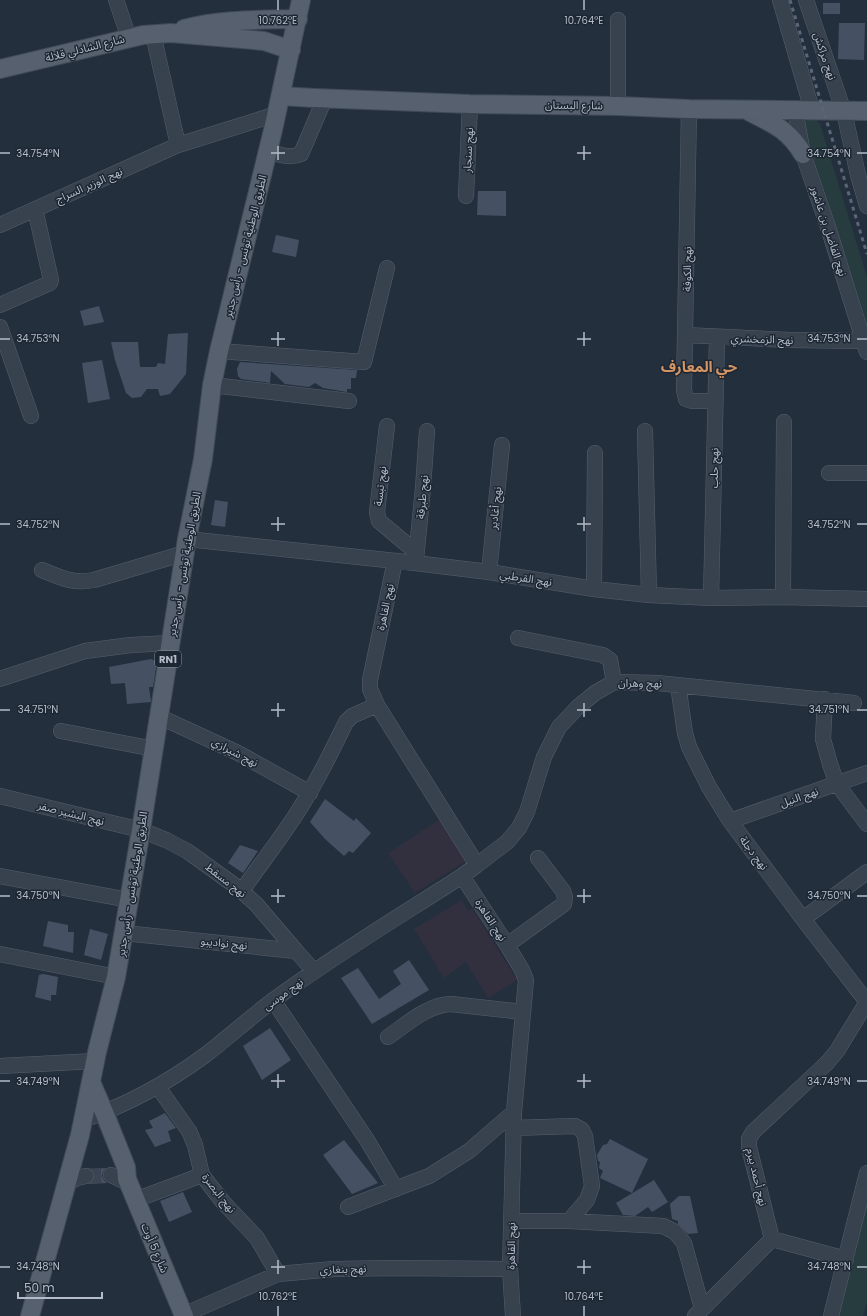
<svg xmlns="http://www.w3.org/2000/svg" width="867" height="1316" viewBox="0 0 867 1316" font-family="Poppins,'Noto Sans Arabic',sans-serif">
<style>
.medical{fill:#32303f}
.green{fill:#263c3f}
.building{fill:#455162}
.lines{fill:none;stroke-linecap:round;stroke-linejoin:round}
.minor-tunnel{stroke:#3a4453;stroke-width:15;stroke-dasharray:15 8;stroke-linecap:butt}
.minor-casing{stroke:#565f6c;stroke-width:16}
.major-casing{stroke:#414a57;stroke-width:20}
.minor{stroke:#38414e;stroke-width:15}
.major{stroke:#56606e;stroke-width:18}
.rail{stroke:#5a6575;stroke-width:3;stroke-dasharray:4 4;stroke-linecap:butt}
.ticks{fill:none;stroke:#b4bcc9;stroke-width:1.5}
.labels{text-anchor:middle;stroke-width:3;stroke-linejoin:round;paint-order:stroke}
.shield{fill:#1d2633;stroke:#878f9c;stroke-width:1}
.shield-label{font-size:10px;font-weight:bold;fill:#b4bcc9}
.street-label{font-size:11px;fill:#b4bcc9;stroke:#1d2633}
.district-label{font-size:15px;font-weight:bold;fill:#d59563;stroke:#1d2633}
.ticks-label{font-size:10px;text-anchor:middle;fill:#b4bcc9;stroke:#1d2633;stroke-width:3;stroke-linejoin:round;paint-order:stroke}
</style>
<rect width="100%" height="100%" fill="#242f3e"/>
<!-- medical -->
<path class="medical" d="M439 820 466 861 415 893 388 853Z
M462 900 468 911 472 908 517 980 488 998 466 962 444 978 414 929Z"/>
<!-- green -->
<path class="green" d="M810 119H815L820 124 867 277V332L802 127 806 120Z
M867 1198V1302L863 1316H838Z"/>
<!-- building -->
<path class="building" d="M823 3H840V14H823Z
M839 23H865L864 60 838 59Z
M478 191H506V216L477 215Z
M276 235 299 240 296 257 272 252Z
M99 306 104 322 84 326 80 311Z
M188 333 186 374 170 394 160 396 158 389H147L141 397 132 398 126 393 115 360 111 342H138L140 367H156L158 363 165 364 168 334Z
M102 360 110 399 88 403 82 363Z
M240 362 357 370 356 378H351V389H347V392L323 388 315 383 309 387 285 384 271 371 270 383 264 382 241 379 238 376 237 369Z
M215 500 228 502 225 527 211 525Z
M151 659 157 662 153 687H149L151 702 127 704 125 683 111 684 109 667Z
M325 799 354 821 356 818 371 833 353 853 349 851 344 856 325 839 310 822Z
M240 845 258 851 243 873 228 863Z
M48 921 68 925V932H74L73 953 43 946Z
M90 929 108 934 101 960 84 955Z
M409 960 429 990 372 1024 341 978 358 968 379 999 401 984 393 971Z
M43 974 58 977 56 995H51V1001L35 997 39 975Z
M270 1028 291 1060 262 1080 243 1046Z
M165 1113 176 1128 168 1131 171 1141 155 1147 145 1130 153 1128 149 1121Z
M610 1139 648 1159 632 1193 600 1178 603 1171 599 1168 600 1162 598 1161 597 1155 603 1145 607 1144Z
M344 1140 378 1183 352 1194 323 1155Z
M106 1168 103 1172 102 1176 104 1180 107 1183 89 1184 92 1182 95 1178V1174L91 1169Z
M654 1180 668 1202 652 1212 648 1207 635 1216 623 1215 616 1203Z
M183 1192 192 1212 169 1222 160 1201Z
M679 1196H690L698 1233 688 1234 678 1224V1221L672 1219 670 1204Z"/>
<g class="lines">
<!-- minor-tunnel -->
<path class="minor-tunnel" d="M86 1176 111 1175"/>
<defs>
<path id="minor" d="M116 0 129 38
M780 0 812 110
M806 0 844 112 858 175 867 206
M153 34 178 145
M618 106V20
M689 109 684 390 686 399 692 401H715
M795 110 803 154 828 227 867 352
M268 152C279 154 290 159 301 154L325 98
M466 196 470 104
M0 225 178 145 277 114
M0 305 50 283 51 280 35 209
M0 327 31 416
M685 335 790 340 864 341
M219 351 364 362 387 268
M212 385 349 401
M387 426 377 512 379 521 416 552
M645 431 649 595
M829 473H867
M187 539 415 563 489 572 594 589 649 595 711 598 783 597 867 599
M416 559 423 488 427 431
M395 561 370 680V689L377 705 477 865 462 876 507 945 522 970 526 980 514 1112 510 1269 513 1316
M42 570C62 578 72 584 94 580L185 553
M489 572 502 445
M594 589 595 453
M783 597 784 422
M711 598 717 338
M518 638 603 655 610 660 614 682
M0 679 85 651 131 645 170 643
M678 685 685 733 689 747 709 787 730 821 803 919 867 1002
M825 699 823 739 830 764 837 784 867 824
M158 716 238 753 310 793
M61 731 154 749
M0 796 141 830 166 840 187 851 237 887 256 904 296 951
M730 821 867 773
M477 865 507 842 519 828 527 812 544 757 559 727 578 707 595 693 614 682 657 683 854 703
M0 876 129 900
M242 891C264 858 290 828 309 793 323 770 334 746 346 722L352 716 377 705
M803 919 867 872
M124 933 296 951 314 971
M507 945 564 904 565 897 563 891 538 858
M0 954 116 977
M273 1000 367 1140 396 1189
M388 1037C407 1024 427 1005 451 1004L523 1012
M0 1066 95 1061
M158 1087 189 1131 195 1145 202 1175 223 1202 257 1238 278 1274
M83 1120C127 1105 167 1083 204 1056 228 1038 250 1017 275 999 335 955 400 916 462 876
M513 1128 575 1126 582 1130 585 1136 592 1186 587 1200 569 1221
M111 1175 128 1183
M66 1184 77 1178 86 1176
M135 1200 202 1175
M348 1207 429 1176 469 1151 514 1112
M512 1221H569L663 1226 675 1232 684 1243 702 1308
M772 1239 846 1259
M183 1315 278 1274 334 1269 393 1268 510 1269
M695 1316 772 1239 749 1147V1139L753 1132 827 1063 837 1051 867 1002
M831 1316 867 1173"/>
<path id="major" d="M184 29C221 19 260 20 298 19
M0 69 143 35 171 33 264 41 291 50
M281 96 314 98 470 104 618 106 689 109 867 111
M748 111C773 124 788 129 803 154
M91 1082 104 1112 126 1167 127 1179 184 1316
M30 1316 80 1135 97 1052 116 977 141 830 187 539 203 459 212 385 219 351 273 130 301 0"/>
</defs>
<!-- minor casing -->
<use href="#minor" class="minor-casing"/>
<!-- major casing -->
<use href="#major" class="major-casing"/>
<!-- minor -->
<use href="#minor" class="minor"/>
<!-- major -->
<use href="#major" class="major"/>
<!-- rail -->
<path class="rail" d="M790 0 867 254"/>
</g>
<!-- ticks -->
<path class="ticks" d="M278 0V10M584 0V10M278 146V160M584 146V160M0 153H10M271 153H285M577 153H591M857 153H867M278 332V346M584 332V346M0 339H10M271 339H285M577 339H591M857 339H867M278 517V531M584 517V531M0 524H10M271 524H285M577 524H591M857 524H867M278 703V717M584 703V717M0 710H10M271 710H285M577 710H591M857 710H867M278 889V903M584 889V903M0 896H10M271 896H285M577 896H591M857 896H867M278 1074V1088M584 1074V1088M0 1081H10M271 1081H285M577 1081H591M857 1081H867M278 1260V1274M584 1260V1274M0 1267H10M271 1267H285M577 1267H591M857 1267H867M278 1306V1316M584 1306V1316"/>
<g class="labels">
<!-- shield labels -->
<rect class="shield" x="155" y="651" width="26" height="16" rx="3"/>
<g class="shield-label">
<text x="168" y="663">RN1</text>
</g>
<!-- street labels -->
<g class="street-label">
<text transform="translate(85 48) rotate(-14)" y="4">شارع الشادلي قلالة</text>
<text transform="translate(825 56) rotate(71)" y="4">نهج مراكش</text>
<text transform="translate(574 105) rotate(1)" y="4">شارع البستان</text>
<text transform="translate(468 150) rotate(-87)" y="4">نهج سنجار</text>
<text transform="translate(89 185) rotate(-24)" y="4">نهج الوزير السراج</text>
<text transform="translate(829 231) rotate(72)" y="4">نهج الفاضل بن عاشور</text>
<text transform="translate(245 246) rotate(-76)" y="4">الطريق الوطنية تونس - رأس جدير</text>
<text transform="translate(687 269) rotate(-89)" y="4">نهج الكوفة</text>
<text transform="translate(762 339) rotate(2)" y="4">نهج الزمخشري</text>
<text transform="translate(714 468) rotate(-89)" y="4">نهج حلب</text>
<text transform="translate(380 486) rotate(-83)" y="4">نهج تبسة</text>
<text transform="translate(422 497) rotate(-85)" y="4">نهج طبرقة</text>
<text transform="translate(495 508) rotate(-84)" y="4">نهج أغادير</text>
<text transform="translate(184 564) rotate(-80)" y="4">الطريق الوطنية تونس - رأس جدير</text>
<text transform="translate(526 578) rotate(9)" y="4">نهج القرطبي</text>
<text transform="translate(385 607) rotate(-78)" y="4">نهج القاهرة</text>
<text transform="translate(640 683) rotate(1)" y="4">نهج وهران</text>
<text transform="translate(235 752) rotate(27)" y="4">نهج شيرازي</text>
<text transform="translate(799 797) rotate(-19)" y="4">نهج النيل</text>
<text transform="translate(71 813) rotate(14)" y="4">نهج البشير صفر</text>
<text transform="translate(754 853) rotate(53)" y="4">نهج دجلة</text>
<text transform="translate(226 880) rotate(38)" y="4">نهج مسقط</text>
<text transform="translate(132 884) rotate(-81)" y="4">الطريق الوطنية تونس - رأس جدير</text>
<text transform="translate(491 920) rotate(57)" y="4">نهج القاهرة</text>
<text transform="translate(224 943) rotate(6)" y="4">نهج نواديبو</text>
<text transform="translate(283 994) rotate(-36)" y="4">نهج موسى</text>
<text transform="translate(757 1177) rotate(77)" y="4">نهج أحمد بيرم</text>
<text transform="translate(219 1193) rotate(52)" y="4">نهج البصرة</text>
<text transform="translate(511 1246) rotate(-89)" y="4">نهج القاهرة</text>
<text transform="translate(155 1248) rotate(67)" y="4">شارع 5 أوت</text>
<text transform="translate(343 1269) rotate(-2)" y="4">نهج بنغازي</text>
</g>
<!-- district labels -->
<g class="district-label">
<text x="699" y="372">حي المعارف</text>
</g>
</g>
<g class="ticks-label">
<text x="278" y="24">10.762°E</text>
<text x="584" y="24">10.764°E</text>
<text x="38" y="157">34.754°N</text>
<text x="829" y="157">34.754°N</text>
<text x="38" y="342">34.753°N</text>
<text x="829" y="342">34.753°N</text>
<text x="38" y="528">34.752°N</text>
<text x="829" y="528">34.752°N</text>
<text x="38" y="713">34.751°N</text>
<text x="829" y="713">34.751°N</text>
<text x="38" y="899">34.750°N</text>
<text x="829" y="899">34.750°N</text>
<text x="38" y="1085">34.749°N</text>
<text x="829" y="1085">34.749°N</text>
<text x="38" y="1270">34.748°N</text>
<text x="829" y="1270">34.748°N</text>
<text x="278" y="1300">10.762°E</text>
<text x="584" y="1300">10.764°E</text>
</g>
<!-- scale -->
<path d="M18 1292v6h84v-6" fill="none" stroke="#b4bcc9" stroke-width="2"/>
<text x="24" y="1292" font-size="12" fill="#b4bcc9" stroke="#1d2633" stroke-width="3" paint-order="stroke">50 m</text>
</svg>
